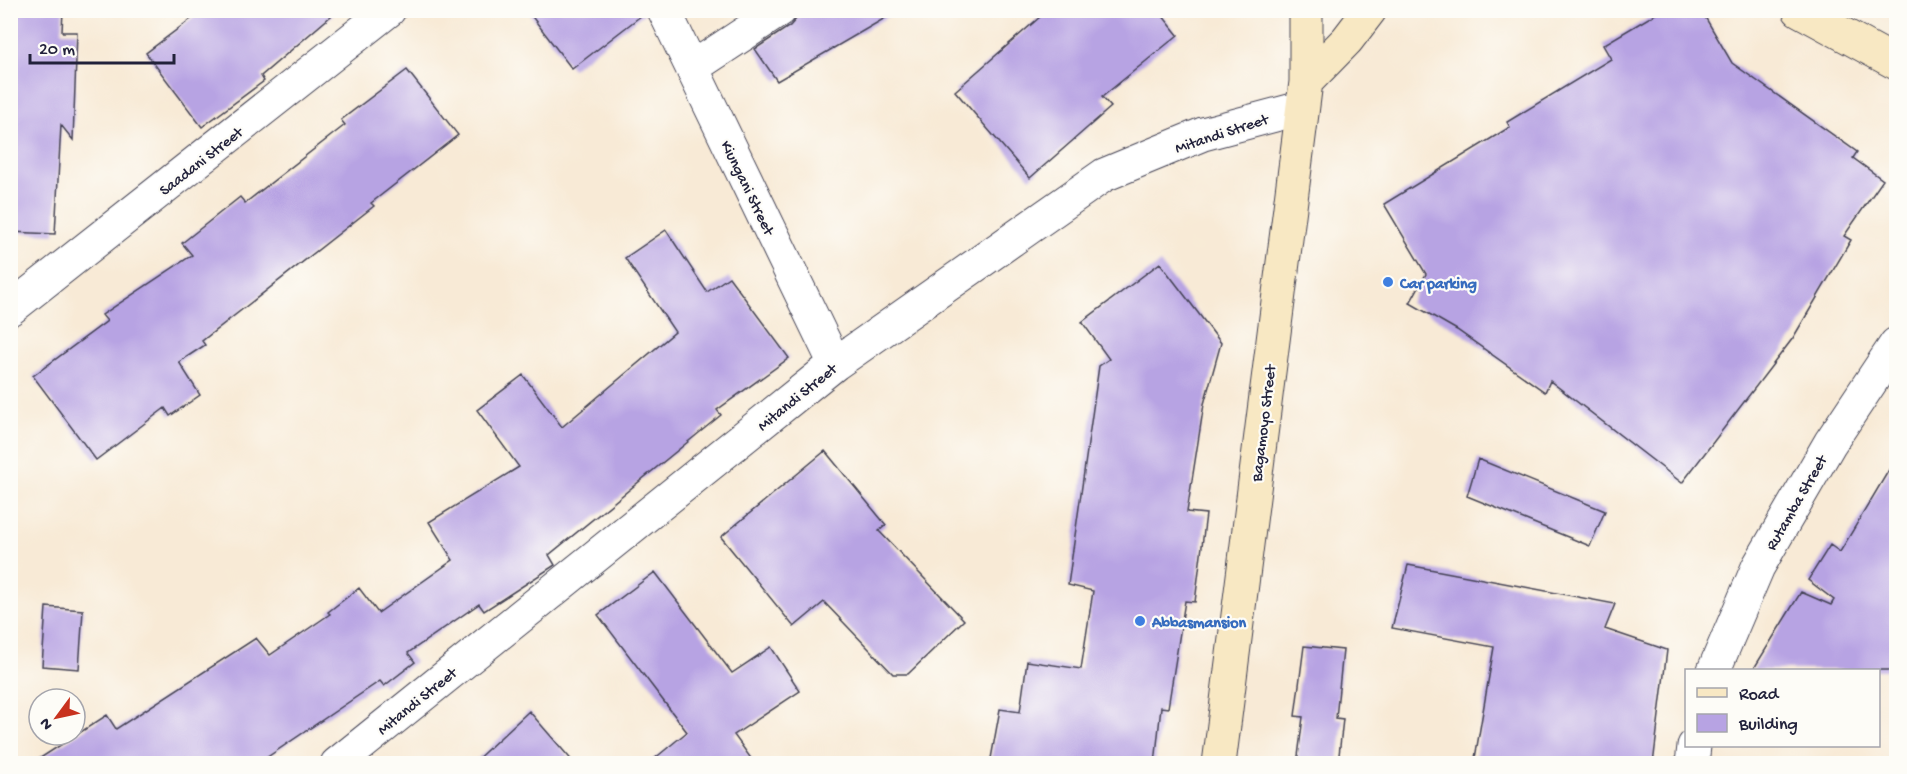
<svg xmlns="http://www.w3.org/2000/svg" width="1907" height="774" viewBox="0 0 1907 774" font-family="'Gochi Hand',sans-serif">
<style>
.building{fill:#b7a3e3}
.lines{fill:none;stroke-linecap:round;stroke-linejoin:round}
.minor-casing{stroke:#424052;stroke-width:35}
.secondary-casing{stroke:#424052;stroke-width:35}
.minor{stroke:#fff;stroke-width:33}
.secondary{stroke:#f8e8c3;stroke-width:33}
.shop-dot{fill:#3f7fe0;stroke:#fdfcf7;stroke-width:2}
.labels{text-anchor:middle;stroke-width:4.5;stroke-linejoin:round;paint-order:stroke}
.street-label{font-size:16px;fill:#22223b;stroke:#fdfcf7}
.shop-label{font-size:16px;font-weight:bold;fill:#366cbe;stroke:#fdfcf7;text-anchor:start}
</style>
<rect width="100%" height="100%" fill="#fdfcf7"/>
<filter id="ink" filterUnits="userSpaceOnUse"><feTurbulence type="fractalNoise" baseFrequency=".0167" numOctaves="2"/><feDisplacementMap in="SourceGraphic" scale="12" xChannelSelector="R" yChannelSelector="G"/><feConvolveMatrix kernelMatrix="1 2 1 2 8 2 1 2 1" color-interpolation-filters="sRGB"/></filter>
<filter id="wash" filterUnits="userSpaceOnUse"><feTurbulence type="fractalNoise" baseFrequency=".008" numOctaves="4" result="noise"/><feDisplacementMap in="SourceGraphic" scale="24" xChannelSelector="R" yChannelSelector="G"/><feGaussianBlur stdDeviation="1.35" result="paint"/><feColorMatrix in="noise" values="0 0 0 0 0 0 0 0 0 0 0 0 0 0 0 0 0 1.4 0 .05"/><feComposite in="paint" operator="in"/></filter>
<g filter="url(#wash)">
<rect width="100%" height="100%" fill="#f8ead6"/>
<g id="blocks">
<!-- building -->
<path class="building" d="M10 10H63L62 32H77L73 140 61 125 55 234 10 232Z
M203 10H338L261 76 264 81 202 127 146 53Z
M527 10H646V12L572 69Z
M804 10H899L777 81 755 49 790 26Z
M1048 10H1158L1178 35 1102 97 1111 107 1030 178 955 91Z
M1662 10H1701L1732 63 1857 152 1853 158 1883 180 1844 236 1851 240 1793 338 1682 483 1550 381 1545 392 1457 330 1410 303 1426 274 1384 204 1510 127 1507 122 1611 59 1603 45Z
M407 70 458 135 371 203 374 206 202 341 205 345 179 362 200 395 170 416 165 408 96 460 33 376 107 321 102 315 192 255 182 243 240 197 245 203 345 125 341 120Z
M666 230 707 292 729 277 789 358 717 410 721 415 549 555 555 565 484 611 479 604 408 653 415 662 384 686 380 681 257 764H31L107 715 116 729 256 638 270 655 330 614 328 612 359 588 378 613 453 560 429 522 519 467 477 410 523 375 562 427 675 332 625 258Z
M1160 263 1221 343 1204 404 1187 512 1206 514 1195 602 1185 601 1168 708 1161 707 1155 764H990L1000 709 1020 712 1027 661 1081 669 1093 591 1068 585 1099 366 1109 359 1082 322Z
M825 451 886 525 879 531 964 620 908 674H893L824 602 794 627 721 537Z
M1896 458V670H1753L1801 592 1831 605 1834 600 1808 580 1830 545 1840 552Z
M1478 459 1605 511 1590 546 1467 496Z
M1408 565 1615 604 1605 629 1667 650 1653 764H1474L1494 647 1392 628Z
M655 572 732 673 771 647 800 691 734 735 755 764H648L687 732 598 615Z
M46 607 83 610 79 669 42 666Z
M1304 646 1343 650 1336 718 1343 719 1338 764H1297L1303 717 1295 716Z
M529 711 575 764H472Z"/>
</g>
</g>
<g filter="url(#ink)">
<use href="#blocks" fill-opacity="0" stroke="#424052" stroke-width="1.5"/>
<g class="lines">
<defs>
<path id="minor" d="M664 10 835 364
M692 68 780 10
M10 309 389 10
M1714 670 1758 567 1830 443 1896 344
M337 764 835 364 1104 175 1203 134 1301 108
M1692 764 1694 746"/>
<path id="secondary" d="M1799 10 1896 63
M1306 82 1347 40 1370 10
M1219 764 1306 82V10"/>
</defs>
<!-- minor casing -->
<use href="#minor" class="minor-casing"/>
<!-- secondary casing -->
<use href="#secondary" class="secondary-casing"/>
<!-- minor -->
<use href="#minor" class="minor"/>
<!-- secondary -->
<use href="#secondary" class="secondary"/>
</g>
</g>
<!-- markers -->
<g class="shop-dot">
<circle cx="1388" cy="282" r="6"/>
<circle cx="1140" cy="621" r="6"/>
</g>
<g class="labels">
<!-- street labels -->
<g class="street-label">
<text transform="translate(1221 132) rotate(-18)" y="6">Mitandi Street</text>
<text transform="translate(200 160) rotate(-38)" y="6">Saadani Street</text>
<text transform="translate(749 187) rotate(64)" y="6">Kiungani Street</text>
<text transform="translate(796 396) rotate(-39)" y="6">Mitandi Street</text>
<text transform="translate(1262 423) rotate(-83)" y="6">Bagamoyo Street</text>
<text transform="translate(1795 502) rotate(-60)" y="6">Rutamba Street</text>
<text transform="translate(416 700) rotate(-39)" y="6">Mitandi Street</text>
</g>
<!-- shop labels -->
<g class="shop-label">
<text x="1400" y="288">Car parking</text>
<text x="1152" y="627">Abbasmansion</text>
</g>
</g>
<!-- margin -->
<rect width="1907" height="774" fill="none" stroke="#fdfcf7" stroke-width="36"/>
<!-- legend -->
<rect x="1685" y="669" width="195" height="78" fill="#fdfcf7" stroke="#a5a5ac" stroke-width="1.5"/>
<rect x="1697" y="688" width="30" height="9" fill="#f8e8c3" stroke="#a5a5ac" stroke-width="1.5"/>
<text x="1739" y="699" font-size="18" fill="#22223b">Road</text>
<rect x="1697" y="714" width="30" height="18" fill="#b7a3e3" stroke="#a5a5ac" stroke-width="1.5"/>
<text x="1739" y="729" font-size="18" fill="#22223b">Building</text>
<!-- north arrow -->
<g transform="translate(57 717) rotate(237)"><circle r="28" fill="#fdfcf7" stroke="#a5a5ac" stroke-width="1.5"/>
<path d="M0-4.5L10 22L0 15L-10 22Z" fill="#c8321e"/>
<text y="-9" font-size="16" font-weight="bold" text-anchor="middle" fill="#22223b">N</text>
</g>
<!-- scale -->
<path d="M30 54v9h144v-9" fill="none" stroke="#22223b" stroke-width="3"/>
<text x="39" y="54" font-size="18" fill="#22223b" stroke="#fdfcf7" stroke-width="4.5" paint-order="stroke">20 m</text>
</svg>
